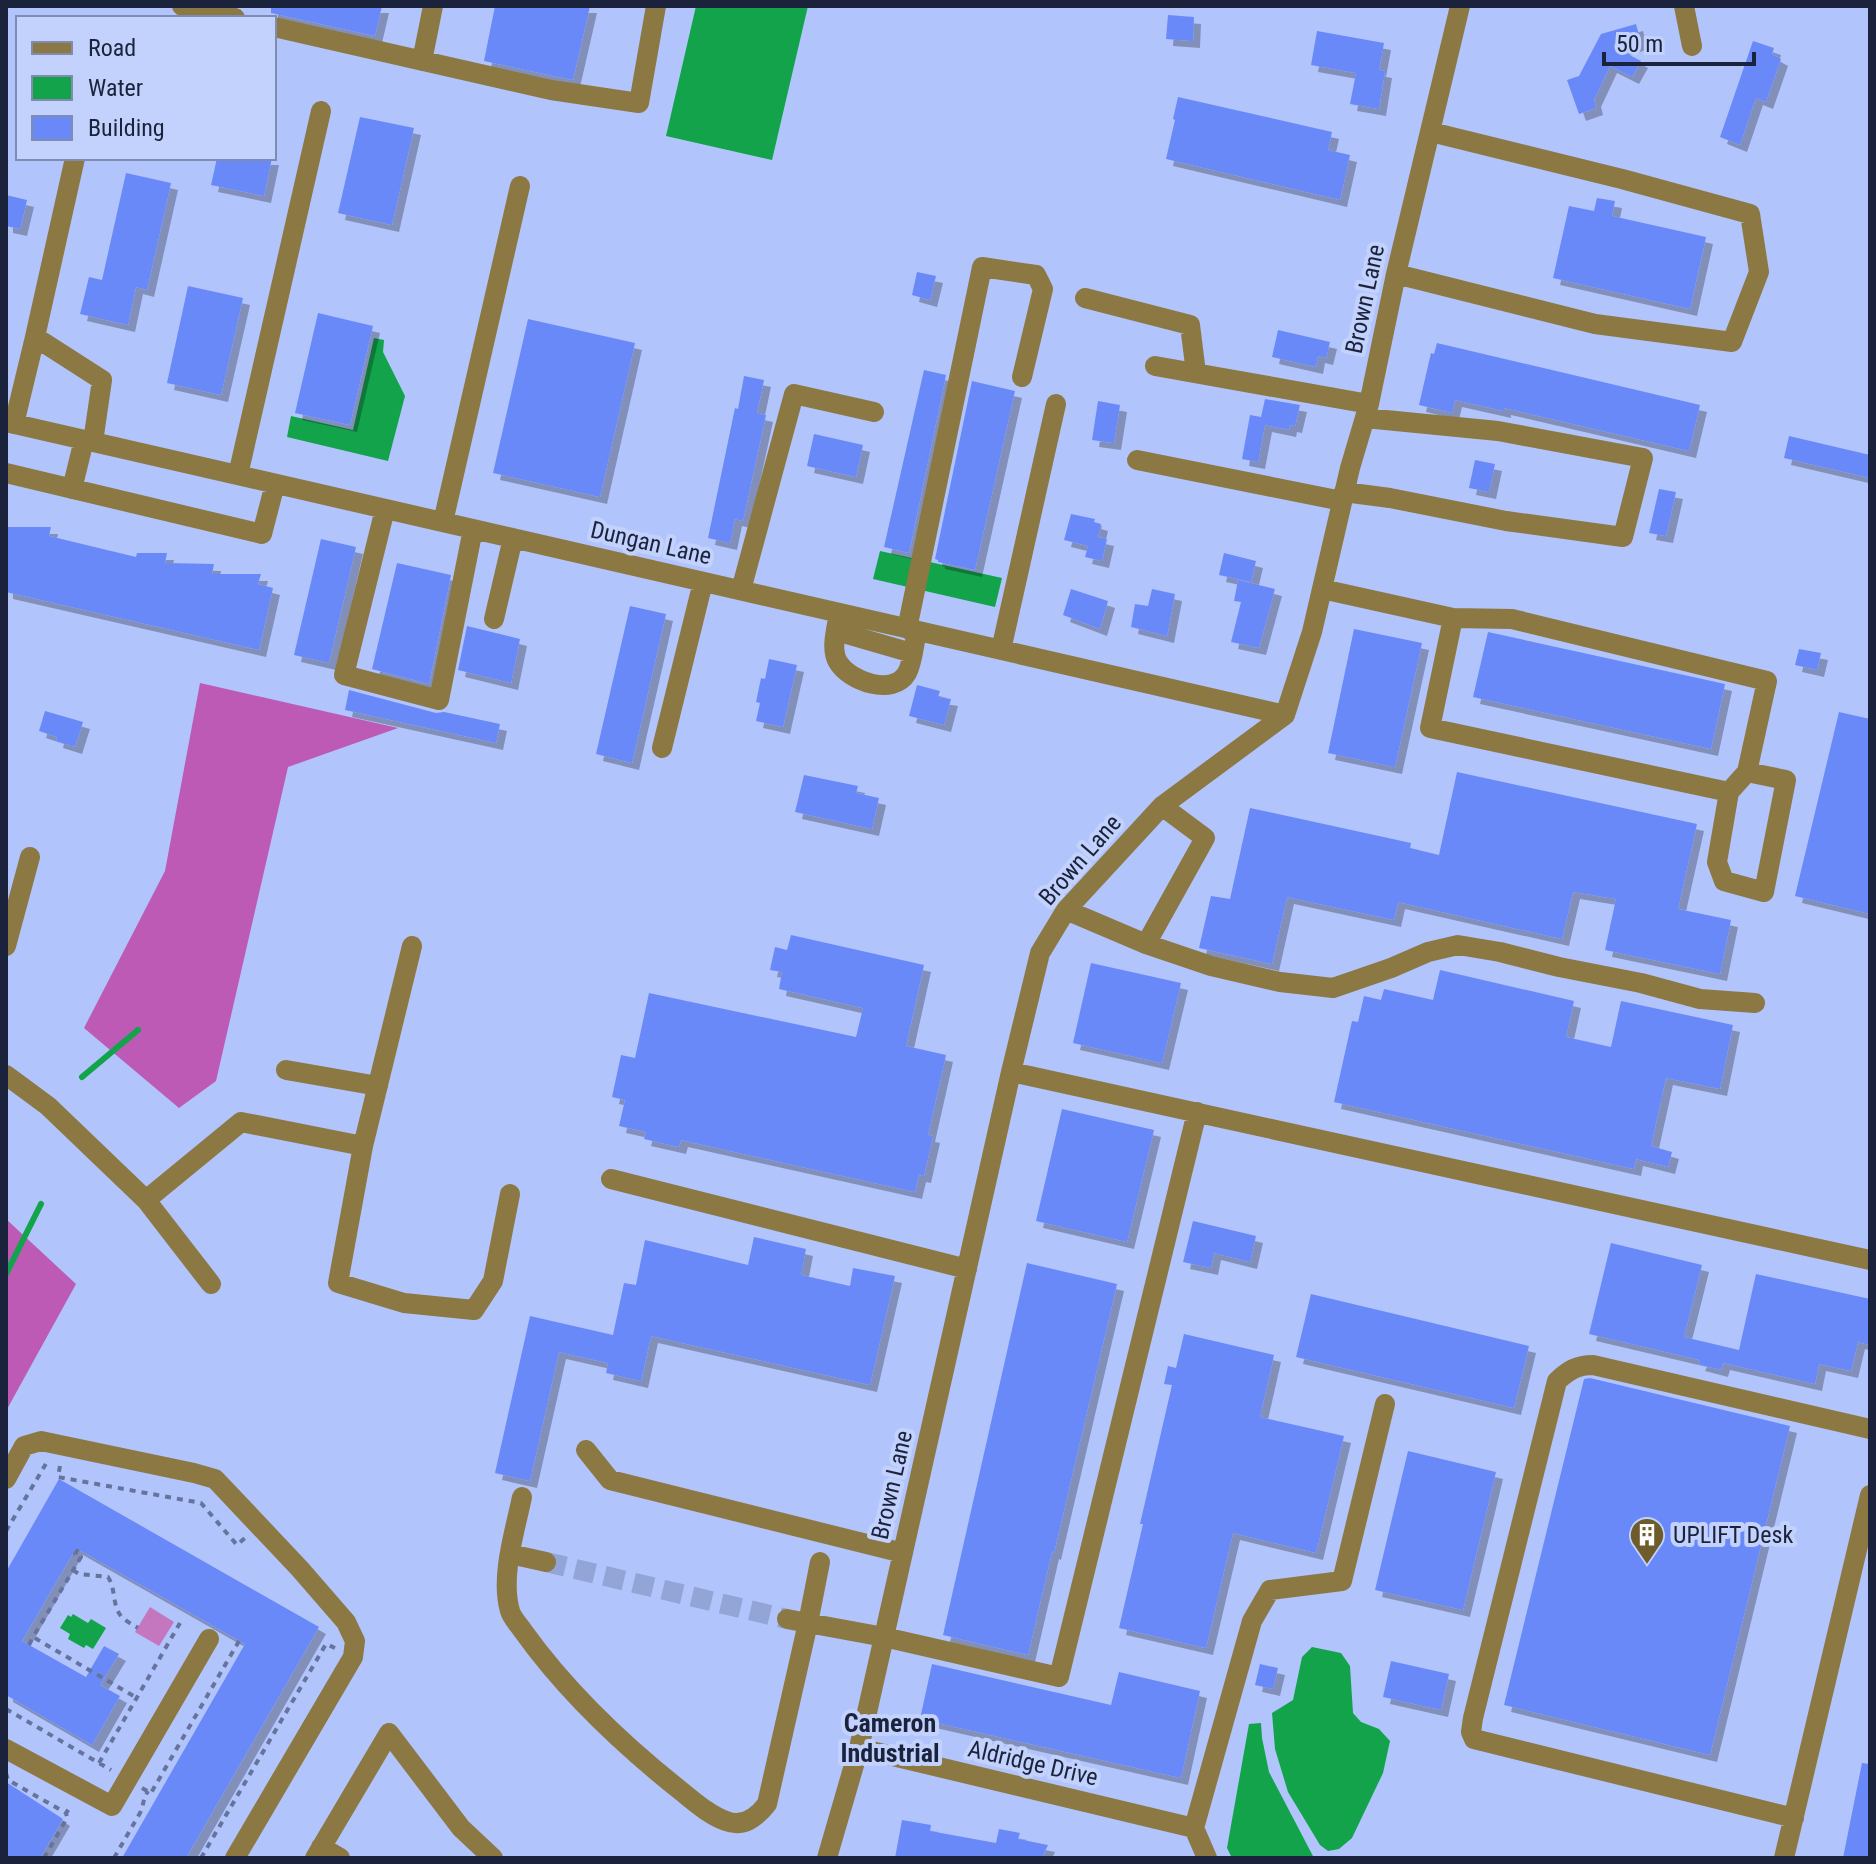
<svg xmlns="http://www.w3.org/2000/svg" width="1876" height="1864" viewBox="0 0 1876 1864" font-family="'Roboto Condensed',sans-serif">
<style>
.green{fill:#c476be}
.forest{fill:#bc5ab6}
.water{fill:#12a34b}
.lines{fill:none;stroke-linecap:round;stroke-linejoin:round}
.stream{stroke:#12a34b;stroke-width:6}
.building{fill:#6a89f9;filter:url(#shadow)}
.minor-tunnel{stroke:#93a4d6;stroke-width:20;stroke-dasharray:20 10;stroke-linecap:butt}
.path{stroke:#66739c;stroke-width:4;stroke-dasharray:6 6;stroke-linecap:butt}
.minor{stroke:#8c7843;stroke-width:20}
.labels{text-anchor:middle;stroke-width:8;stroke-linejoin:round;paint-order:stroke}
.street-label{font-size:24px;fill:#1a223c;stroke:#c3d2fc}
.poi-label{font-size:24px;fill:#1a223c;stroke:#c3d2fc;text-anchor:start}
.neighbourhood-label{font-size:26px;font-weight:bold;fill:#1a223c;stroke:#c3d2fc}
</style>
<defs>
<filter id="shadow"><feDropShadow dx="7" dy="7" stdDeviation="0" flood-color="#0004"/></filter>
</defs>
<rect width="100%" height="100%" fill="#b1c4fc"/>
<!-- green -->
<path class="green" d="M150 1607 174 1622 159 1646 135 1632Z"/>
<!-- forest -->
<path class="forest" d="M200 683 398 728 288 767 216 1081 179 1108 84 1028 165 871Z
M6 1219 76 1284 6 1411Z"/>
<!-- water -->
<path class="water" d="M696 6H808L772 160 666 136Z
M374 338 384 340 383 352 405 396 388 461 287 437 291 416 353 430Z
M880 551 1002 578 995 607 873 579Z
M73 1614 88 1623 91 1619 106 1628 93 1649 86 1645 84 1648 68 1639 70 1634 60 1628 68 1615 71 1617Z
M1312 1647 1341 1653 1350 1666 1353 1713 1361 1722 1379 1729 1390 1741 1383 1773 1352 1838 1339 1849 1328 1851 1320 1845 1288 1792 1275 1749 1272 1713 1293 1700 1302 1657Z
M1261 1723 1262 1738 1269 1772 1314 1858H1232L1227 1848 1249 1724Z"/>
<g class="lines">
<!-- stream -->
<path class="stream" d="M82 1077 138 1030
M6 1274 41 1204"/>
</g>
<!-- building -->
<path class="building" d="M271 6H382L375 36 271 13Z
M495 6H590L573 80 484 61Z
M1168 15 1194 17 1193 41 1166 39Z
M1636 24 1641 42 1620 50 1641 61 1632 77 1610 66 1594 100 1596 108 1579 114 1567 80 1579 76 1601 34Z
M1317 31 1384 43 1379 70 1385 71 1379 109 1350 104 1356 73 1311 65Z
M1753 41 1774 48 1772 54 1781 59 1766 102 1756 98 1740 145 1720 137Z
M1178 97 1332 132 1328 150 1350 155 1340 200 1166 159 1175 120 1173 119Z
M360 117 414 128 392 225 338 213Z
M217 158H272L264 196 211 185Z
M126 173 171 183 147 290 136 287 128 325 80 314 89 277 102 280Z
M6 195 27 200 20 229 6 226Z
M1597 198 1615 201 1612 216 1706 237 1690 309 1553 278 1569 206 1594 211Z
M917 272 936 276 930 300 912 295Z
M188 286 243 298 221 395 167 383Z
M318 313 373 326 350 425 295 413Z
M528 319 635 343 600 497 493 473Z
M1278 330 1330 342 1326 358 1318 356 1316 367 1272 357Z
M1437 343 1700 405 1689 451 1504 408V411L1455 400 1452 413 1419 405 1431 353 1434 354Z
M924 370 946 375 909 553 884 547Z
M744 376 764 380 757 413 766 415 743 521 735 519 730 543 708 538 735 408 738 409Z
M972 381 1015 391 975 570 938 562V560L935 559Z
M1265 399 1300 405 1295 426 1290 425 1289 430 1265 425 1258 462 1242 459 1250 415 1261 417Z
M1098 401 1120 405 1114 443 1092 440Z
M814 434 863 445 856 477 807 466Z
M1789 436 1870 455V478L1784 458Z
M1475 460 1495 464 1489 492 1469 488Z
M1659 489 1676 492 1666 536 1649 533Z
M1071 514 1095 519 1094 522 1101 524 1098 537 1107 539 1102 561 1085 557 1088 546 1064 540Z
M6 527H51L49 536 136 557 137 553H167L165 563 214 564 212 574H261L258 584 273 588 259 650 6 592Z
M321 539 356 547 329 663 294 655Z
M1224 553 1256 561 1251 582 1219 575Z
M397 563 451 575 429 684 372 669Z
M1238 580 1275 589 1259 648 1231 642 1241 602 1234 601Z
M1071 589 1108 601 1100 629 1063 615Z
M1152 589 1175 594 1167 636 1131 627 1135 604 1148 606Z
M630 606 666 614 632 763 596 754Z
M467 626 520 639 511 683 458 670Z
M1354 629 1422 643 1395 767 1328 753Z
M1488 632 1725 684 1711 749 1473 697Z
M1799 649 1821 653 1817 670 1795 665Z
M769 659 797 665 783 727 756 721 760 703 756 702 761 678 765 679Z
M917 685 940 691 938 697 951 699 944 725 909 716Z
M349 690 436 713 444 712 500 724 496 743 345 710Z
M45 711 83 722 75 747 56 741 57 737 39 731Z
M1839 712 1870 719V914L1795 896Z
M1457 772 1697 824 1678 909 1731 920 1720 974 1605 950 1616 899 1573 892 1562 939 1398 902 1394 920 1287 897 1272 964 1199 948 1211 896 1230 899 1250 808 1411 843 1410 848 1439 855Z
M804 775 858 786 856 793 879 798 872 829 795 812Z
M791 935 924 965 906 1046 946 1055 928 1135 933 1136 924 1176 919 1175 915 1192 681 1140 679 1147 644 1139 646 1132 619 1126 625 1100 612 1097 621 1055 635 1058 649 993 856 1037 863 1008 779 989 782 972 770 970 775 947 787 950Z
M1091 963 1181 983 1162 1063 1073 1043Z
M1440 970 1574 1001 1566 1037 1611 1047 1621 1001 1733 1025 1720 1089 1666 1078 1651 1146 1672 1152 1668 1167 1636 1159 1634 1169 1334 1102 1352 1021 1358 1022 1364 996 1381 1000 1384 989 1433 1000Z
M1062 1109 1154 1130 1127 1242 1036 1221Z
M1193 1221 1256 1236 1250 1262 1214 1253 1211 1268 1183 1262Z
M754 1237 806 1249 801 1275 850 1286 853 1268 895 1276 870 1385 651 1336 641 1381 606 1373 608 1363 559 1352 530 1481 495 1473 530 1316 613 1335 624 1283 636 1285 645 1240 748 1265Z
M1611 1243 1702 1265 1684 1337 1739 1350 1756 1274 1870 1299V1345L1858 1342 1851 1371 1819 1364 1815 1384 1723 1363 1721 1370 1698 1364 1700 1360 1589 1334Z
M1027 1263 1117 1284 1054 1553 1052 1552 1028 1655 943 1635Z
M1311 1294 1529 1346 1514 1408 1296 1357Z
M1184 1334 1274 1355 1260 1417 1344 1436 1316 1553 1233 1533 1206 1648 1119 1628 1143 1524H1140L1172 1385 1164 1384 1168 1366 1176 1368Z
M1590 1378 1790 1426 1710 1755 1504 1705 1584 1379Z
M1408 1451 1496 1472 1463 1610 1375 1590Z
M59 1479 319 1627 186 1858H122L245 1644 76 1548 22 1641 86 1677 104 1646 119 1654 100 1685 120 1696 92 1745 6 1695V1572Z
M1391 1661 1449 1674 1441 1710 1383 1697Z
M932 1664 1111 1705 1119 1672 1200 1691 1181 1778 920 1719Z
M1260 1664 1278 1668 1273 1689 1255 1685Z
M1862 1763 1870 1764V1858H1843Z
M6 1782 63 1819 40 1858H6Z
M902 1820 931 1825 930 1831 996 1843 999 1829 1020 1833 1018 1839 1048 1845 1042 1858H895Z"/>
<g class="lines">
<!-- minor-tunnel -->
<path class="minor-tunnel" d="M546 1562 787 1619"/>
<!-- path -->
<path class="path" d="M60 1466 58 1477 201 1503 237 1545 246 1537
M6 1531 47 1462
M78 1549 75 1554 81 1557 33 1637 137 1698
M73 1570 79 1574 108 1577C116 1589 112 1605 121 1616 125 1621 132 1624 138 1628
M29 1645 33 1637
M6 1709 111 1770
M99 1763 180 1623
M6 1773 8 1780 66 1813 71 1806
M142 1788 151 1793 239 1641
M44 1858 67 1818 66 1813
M114 1858 140 1813C144 1805 142 1801 148 1791
M201 1858 326 1644 335 1648"/>
<!-- minor -->
<path class="minor" d="M182 6 235 18
M1684 6 1692 46
M274 27 551 90 639 103 656 6
M422 61 433 6
M1396 274 1595 324 1732 342 1759 272 1750 214 1622 179 1431 132
M1085 298 1190 325 1196 373
M35 337 75 158
M1155 366 1369 404
M6 422 1285 715
M14 424 35 337 102 380 93 442
M1137 460 1342 501
M6 473 262 534 275 484
M238 475 321 111
M72 489 84 440
M1344 492 1390 498 1506 521 1623 537 1643 458 1498 431 1365 418
M385 509 344 675 439 700 473 529
M443 522 520 186
M1322 589 1453 618 1512 619 1767 681 1747 772 1729 792 1430 728 1453 618
M741 590 794 394 874 412
M839 613C837 627 830 649 838 662 849 681 893 697 907 673 913 662 914 643 917 631
M494 619 513 538
M907 629 982 267 1036 275 1043 289 1022 377
M836 631 912 653
M1001 650 1056 404
M662 748 703 582
M1729 792 1717 862 1724 881 1764 892 1786 780 1747 772
M1066 910 1146 944 1211 966 1280 982 1333 988 1391 968 1428 952 1458 945 1500 952 1559 967 1641 983 1700 999 1755 1003
M1146 944 1205 838 1162 806
M6 946 30 857
M286 1070 378 1086
M1011 1072 1870 1260
M6 1075 48 1106 146 1200 211 1284
M363 1146 412 946
M611 1179 967 1269
M146 1200 241 1122 363 1146 338 1283 404 1303 474 1310 493 1281 510 1194
M586 1450 610 1480 903 1553
M6 1479 24 1446 41 1441 194 1473 215 1479 300 1569 346 1622 355 1641 353 1657 235 1858
M522 1497C515 1531 500 1577 510 1611 512 1618 519 1625 523 1631 566 1691 623 1745 681 1791 695 1802 709 1815 726 1821 743 1828 757 1817 767 1804L808 1623 884 1637 1059 1677 1197 1112
M510 1554 546 1562
M787 1619 808 1623 820 1562
M859 1748 1194 1828
M6 1749 112 1806 209 1639
M1794 1818 1474 1739 1471 1732 1473 1718 1557 1381C1569 1370 1577 1365 1593 1365L1870 1429
M321 1847 340 1858
M315 1858 389 1733 461 1828 493 1858
M827 1858 859 1748 1011 1072 1040 953 1066 910 1162 806 1285 715 1312 632 1350 468 1369 404 1396 274 1460 6
M1207 1858 1194 1828 1252 1621 1270 1590 1342 1581 1385 1404
M1784 1858 1870 1495"/>
</g>
<!-- icons -->
<defs>
<symbol id="building-pin" viewBox="-11 -11 22 30"><path d="M0 17L-7.5 6A9.5 9.5 0 1 1 7.5 6Z" fill="#6e5c2b" stroke="#c3d2fc"/><path d="M-4-6H4V6H1V3H-1V6H-4ZM-2.5-4.3h1.7v1.8h-1.7ZM.8-4.3h1.7v1.8H.8ZM-2.5-1h1.7V.8h-1.7ZM.8-1h1.7V.8H.8Z" fill="#fff"/></symbol>
</defs>
<g fill-rule="evenodd">
<use href="#building-pin" x="1627" y="1515" width="40" height="54"/>
</g>
<g class="labels">
<!-- street labels -->
<g class="street-label">
<text transform="translate(1365 299) rotate(-78)" y="8">Brown Lane</text>
<text transform="translate(651 543) rotate(13)" y="8">Dungan Lane</text>
<text transform="translate(1080 860) rotate(-49)" y="8">Brown Lane</text>
<text transform="translate(892 1485) rotate(-77)" y="8">Brown Lane</text>
<text transform="translate(1033 1763) rotate(13)" y="8">Aldridge Drive</text>
</g>
<!-- poi labels -->
<g class="poi-label">
<text x="1673" y="1543">UPLIFT Desk</text>
</g>
<!-- neighbourhood labels -->
<g class="neighbourhood-label">
<text x="890" y="1732">Cameron<tspan x="890" dy="30">Industrial</tspan></text>
</g>
</g>
<!-- border -->
<rect width="1876" height="1864" fill="none" stroke="#1a223c" stroke-width="16"/>
<!-- legend -->
<rect x="16" y="16" width="260" height="144" fill="#c3d2fc" stroke="#7f8caf" stroke-width="2"/>
<rect x="32" y="42" width="40" height="12" fill="#8c7843" stroke="#7f8caf" stroke-width="2"/>
<text x="88" y="56" font-size="24" fill="#1a223c">Road</text>
<rect x="32" y="76" width="40" height="24" fill="#12a34b" stroke="#7f8caf" stroke-width="2"/>
<text x="88" y="96" font-size="24" fill="#1a223c">Water</text>
<rect x="32" y="116" width="40" height="24" fill="#6a89f9" stroke="#7f8caf" stroke-width="2"/>
<text x="88" y="136" font-size="24" fill="#1a223c">Building</text>
<!-- scale -->
<path d="M1604 52v12h150v-12" fill="none" stroke="#1a223c" stroke-width="4"/>
<text x="1616" y="52" font-size="24" fill="#1a223c" stroke="#c3d2fc" stroke-width="6" paint-order="stroke">50 m</text>
</svg>
